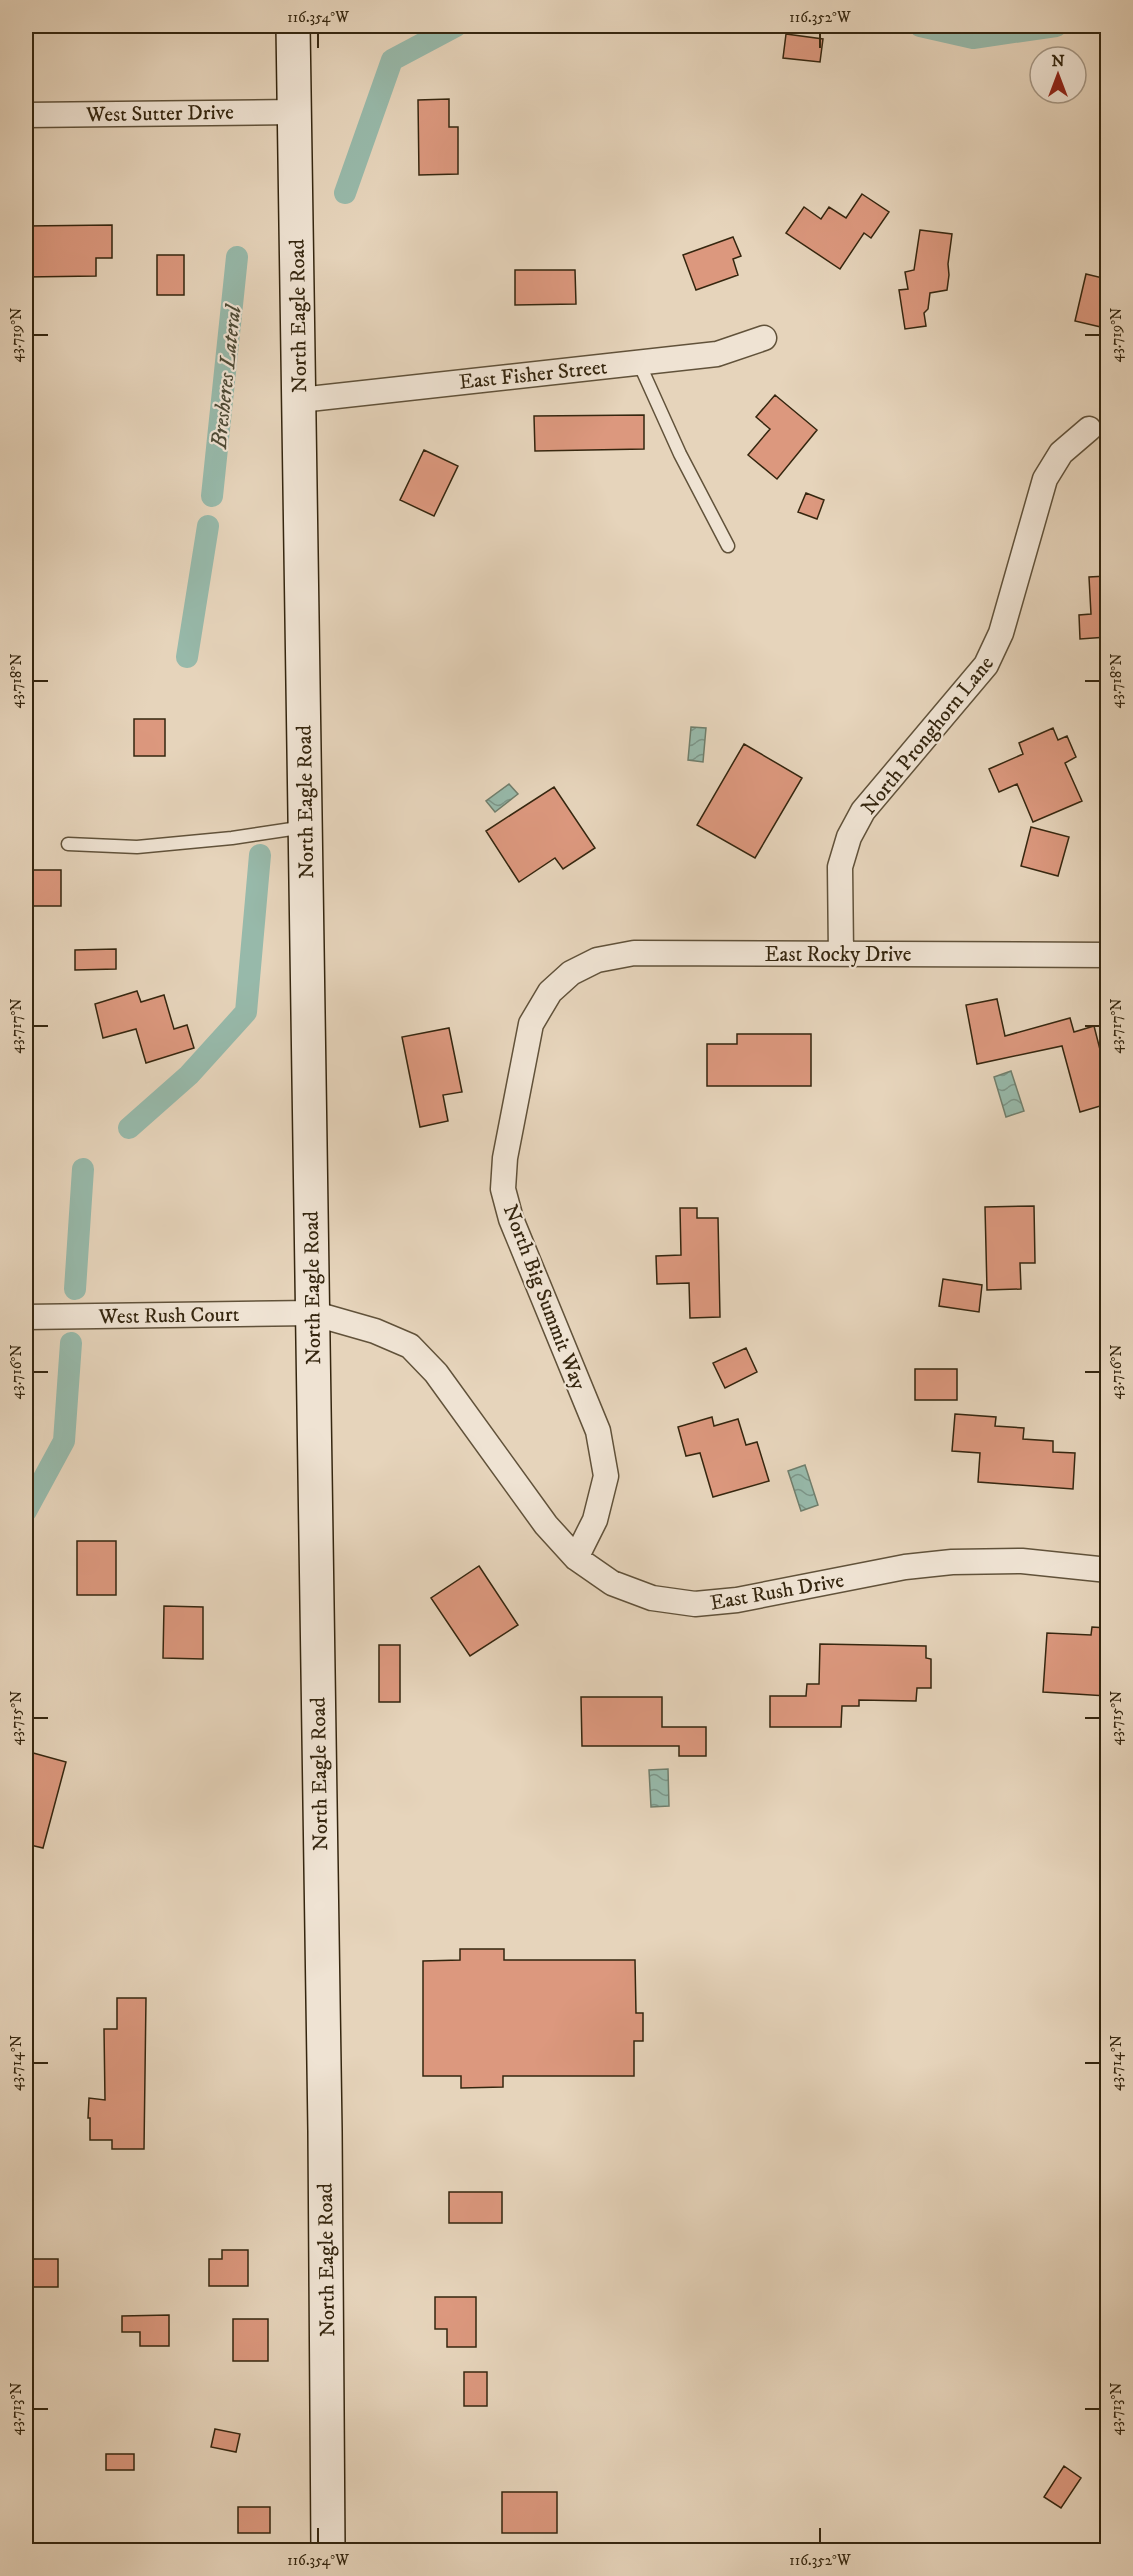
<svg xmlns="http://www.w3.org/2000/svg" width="1133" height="2576" viewBox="0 0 1133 2576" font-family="'IM FELL DW Pica',serif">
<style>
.water{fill:url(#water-waves);stroke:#707e6c;stroke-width:1.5}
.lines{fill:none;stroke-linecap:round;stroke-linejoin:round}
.canal{stroke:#97b9aa;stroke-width:22}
.building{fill:#dc987e;stroke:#35260f;stroke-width:1.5}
.lane-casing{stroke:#61523a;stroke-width:15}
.street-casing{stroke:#61523a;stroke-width:27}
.secondary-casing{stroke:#35260f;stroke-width:36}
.lane{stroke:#efe3d3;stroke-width:12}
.street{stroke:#efe3d3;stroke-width:24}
.secondary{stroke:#efe3d3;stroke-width:33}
.ticks{fill:none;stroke:#35260f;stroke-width:2}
.labels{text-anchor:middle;stroke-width:4.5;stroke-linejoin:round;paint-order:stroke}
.street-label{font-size:21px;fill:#35260f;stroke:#efe3d3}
.water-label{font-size:22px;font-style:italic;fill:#4e4b36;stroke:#efe3d3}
.neatline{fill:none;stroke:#35260f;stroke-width:2}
.ticks-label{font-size:15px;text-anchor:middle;fill:#35260f}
</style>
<defs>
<pattern id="water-waves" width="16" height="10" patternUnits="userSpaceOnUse" patternTransform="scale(1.5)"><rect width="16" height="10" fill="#97b9aa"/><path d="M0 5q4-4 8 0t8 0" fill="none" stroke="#7c9689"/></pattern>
</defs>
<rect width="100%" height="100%" fill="#e6d4bb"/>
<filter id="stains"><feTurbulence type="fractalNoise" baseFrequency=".00333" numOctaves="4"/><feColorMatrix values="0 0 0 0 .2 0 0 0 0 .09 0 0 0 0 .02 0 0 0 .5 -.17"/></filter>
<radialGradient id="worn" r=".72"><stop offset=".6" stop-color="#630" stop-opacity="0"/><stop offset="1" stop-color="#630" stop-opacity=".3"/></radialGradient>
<!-- water -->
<path class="water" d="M691 727 706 728 703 762 688 760Z
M509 784 518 794 495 812 486 801Z
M1011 1071 1024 1111 1006 1117 994 1077Z
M805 1465 818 1505 801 1511 788 1471Z
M668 1769 669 1806 651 1807 649 1770Z"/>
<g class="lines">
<!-- canal -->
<path class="canal" d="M920 26 973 38 1056 26
M345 193 392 60 456 26
M212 496 237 257
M187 657 208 526
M129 1128 189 1075 246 1012 260 855
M75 1289 83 1169
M26 1511 64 1441 71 1343"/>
</g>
<!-- building -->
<path class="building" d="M786 34 823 39 820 62 783 58Z
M449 99V127H458V174L419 175 418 100Z
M862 194 889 212 871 238 864 233 840 269 786 233 804 207 821 219 829 207 846 218Z
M112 225V258H96V276L26 277V226Z
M920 230 952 234 948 264 949 275 947 290 930 293 928 309 924 313 926 326 905 329 899 290 908 289 905 272 914 270Z
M733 237 741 256 733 259 738 275 696 290 683 255Z
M157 255H184V295H157Z
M515 270H575L576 304 515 305Z
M1086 274 1107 279 1105 328 1075 321Z
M775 395 817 430 777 479 748 455 770 429 756 417Z
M644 415V449L535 451 534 416Z
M424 450 458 466 434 516 400 500Z
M806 493 824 500 817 519 798 512Z
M1107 576V637L1080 639 1079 615 1091 614 1089 577Z
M134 719H165V756H134Z
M1053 728 1058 740 1067 736 1076 757 1065 763 1082 801 1033 822 1017 784 999 792 989 769 1023 754 1019 743Z
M744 744 802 778 755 858 697 825Z
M554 787 595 848 563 869 555 858 519 882 486 831Z
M1031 827 1069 837 1058 876 1021 866Z
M26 870H61V906H26Z
M116 949V969L75 970V950Z
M137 991 141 1002 164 995 174 1029 187 1025 194 1048 146 1063 136 1029 103 1038 95 1004Z
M997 999 1005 1036 1070 1018 1074 1032 1094 1026 1107 1077V1104L1080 1112 1062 1046 977 1064 966 1005Z
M449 1028 462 1092 443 1095 448 1121 420 1127 402 1037Z
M737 1034H811V1086H707V1044H737Z
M1034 1206 1035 1263H1020L1021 1289 987 1290 985 1207Z
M680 1208H697V1218H718L720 1317 690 1318 689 1283 657 1284 656 1256 681 1255Z
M943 1279 982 1285 979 1312 939 1306Z
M746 1348 757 1372 725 1388 713 1363Z
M915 1369H957V1400H915Z
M955 1414 996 1417 995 1426 1024 1428 1023 1439 1053 1441V1452L1075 1453 1073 1489 978 1482 980 1453 952 1451Z
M712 1417 714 1426 738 1419 746 1445 757 1442 769 1481 713 1497 700 1453 686 1456 678 1427Z
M77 1541H116V1595H77Z
M479 1566 518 1625 470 1656 431 1598Z
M164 1606 203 1607V1659L163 1658Z
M1092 1627 1107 1628V1696L1043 1692 1047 1633 1091 1635Z
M820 1644 926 1646V1658L931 1659V1688H917L916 1701 859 1700V1706H842L841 1727H770V1696H806L807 1684H819Z
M379 1645H400V1702H379Z
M581 1697H662V1727H706V1756H679V1746H582Z
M26 1751 66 1762 43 1848 26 1844Z
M460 1949H504V1960H635L636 2013H643V2041H634V2076H503V2087L461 2088V2076H423V1961L460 1960Z
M117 1998H146L144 2149H112V2140H90V2118H88L89 2098 105 2100 104 2029H117Z
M449 2192H502V2223H449Z
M222 2250H248V2286H209V2259H222Z
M26 2259H58V2287H26Z
M435 2297H476V2347H447V2329H435Z
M169 2315V2346H140V2332H122V2316Z
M233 2319H268V2361H233Z
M464 2372H487V2406H464Z
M215 2429 240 2434 236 2452 211 2447Z
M106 2454H134V2470H106Z
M1064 2466 1081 2478 1061 2508 1044 2497Z
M502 2492H557V2533H502Z
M238 2507H270V2533H238Z"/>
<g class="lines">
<defs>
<path id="lane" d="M639 363 680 454 728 546
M68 844 137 847 232 838 305 827"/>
<path id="street" d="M26 115 295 112
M300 400 717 354 764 338
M841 954 840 867 849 837 863 811 986 665 1001 633 1045 479 1061 453 1089 429
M26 1317 312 1313 375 1331 410 1346 436 1373 546 1525 576 1558 612 1583 652 1598 695 1604 737 1600 905 1567 952 1562 1022 1561 1108 1570
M576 1558 595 1520 606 1476 598 1431 511 1219 503 1189 505 1158 531 1024 550 992 571 973 597 960 634 953 1108 955"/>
<path id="secondary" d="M293 26 325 2131 328 2550"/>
</defs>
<!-- lane casing -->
<use href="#lane" class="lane-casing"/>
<!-- street casing -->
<use href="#street" class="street-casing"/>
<!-- secondary casing -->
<use href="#secondary" class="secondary-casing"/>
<!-- lane -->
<use href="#lane" class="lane"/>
<!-- street -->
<use href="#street" class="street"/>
<!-- secondary -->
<use href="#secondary" class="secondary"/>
</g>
<!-- ticks -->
<path class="ticks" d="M318 33V48M820 33V48M33 335H48M1085 335H1100M33 681H48M1085 681H1100M33 1026H48M1085 1026H1100M33 1372H48M1085 1372H1100M33 1718H48M1085 1718H1100M33 2063H48M1085 2063H1100M33 2409H48M1085 2409H1100M318 2528V2543M820 2528V2543"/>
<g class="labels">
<!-- street labels -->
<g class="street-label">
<text transform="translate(160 113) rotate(-1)" y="7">West Sutter Drive</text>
<text transform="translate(298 316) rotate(-91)" y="7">North Eagle Road</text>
<text transform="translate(533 374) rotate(-6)" y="7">East Fisher Street</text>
<text transform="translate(927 735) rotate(-51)" y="7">North Pronghorn Lane</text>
<text transform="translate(305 802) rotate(-91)" y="7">North Eagle Road</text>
<text x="838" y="961">East Rocky Drive</text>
<text transform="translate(312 1288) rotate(-91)" y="7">North Eagle Road</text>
<text transform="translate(545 1297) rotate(69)" y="7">North Big Summit Way</text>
<text transform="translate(169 1315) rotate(-1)" y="7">West Rush Court</text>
<text transform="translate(777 1591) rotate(-10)" y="7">East Rush Drive</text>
<text transform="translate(319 1774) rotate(-91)" y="7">North Eagle Road</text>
<text transform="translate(326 2260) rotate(-91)" y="7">North Eagle Road</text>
</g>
<!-- water labels -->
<g class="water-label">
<text transform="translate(225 377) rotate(-84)" y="8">Bresheres Lateral</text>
</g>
</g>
<!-- margin -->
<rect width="1133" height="2576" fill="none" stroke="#e6d4bb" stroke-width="66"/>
<!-- north arrow -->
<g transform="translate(1058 75)"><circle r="28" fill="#efe3d3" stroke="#a59785" stroke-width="1.5"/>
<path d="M0-4.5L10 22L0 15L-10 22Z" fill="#8f2418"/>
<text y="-9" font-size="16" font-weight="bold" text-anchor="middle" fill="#35260f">N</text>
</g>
<rect x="33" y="33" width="1067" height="2510" class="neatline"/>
<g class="ticks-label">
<text x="318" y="22">116.354°W</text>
<text x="820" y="22">116.352°W</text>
<text transform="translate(16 335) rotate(-90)" y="5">43.719°N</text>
<text transform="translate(1116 335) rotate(-90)" y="5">43.719°N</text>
<text transform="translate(16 681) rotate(-90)" y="5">43.718°N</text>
<text transform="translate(1116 681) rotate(-90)" y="5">43.718°N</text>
<text transform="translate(16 1026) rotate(-90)" y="5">43.717°N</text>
<text transform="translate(1116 1026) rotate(-90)" y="5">43.717°N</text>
<text transform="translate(16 1372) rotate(-90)" y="5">43.716°N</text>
<text transform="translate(1116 1372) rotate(-90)" y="5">43.716°N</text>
<text transform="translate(16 1718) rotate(-90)" y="5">43.715°N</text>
<text transform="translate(1116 1718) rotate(-90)" y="5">43.715°N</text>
<text transform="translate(16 2063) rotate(-90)" y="5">43.714°N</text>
<text transform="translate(1116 2063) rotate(-90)" y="5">43.714°N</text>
<text transform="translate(16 2409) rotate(-90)" y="5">43.713°N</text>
<text transform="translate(1116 2409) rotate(-90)" y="5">43.713°N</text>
<text x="318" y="2565">116.354°W</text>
<text x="820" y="2565">116.352°W</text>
</g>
<rect width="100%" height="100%" filter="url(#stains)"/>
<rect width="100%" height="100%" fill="url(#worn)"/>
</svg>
